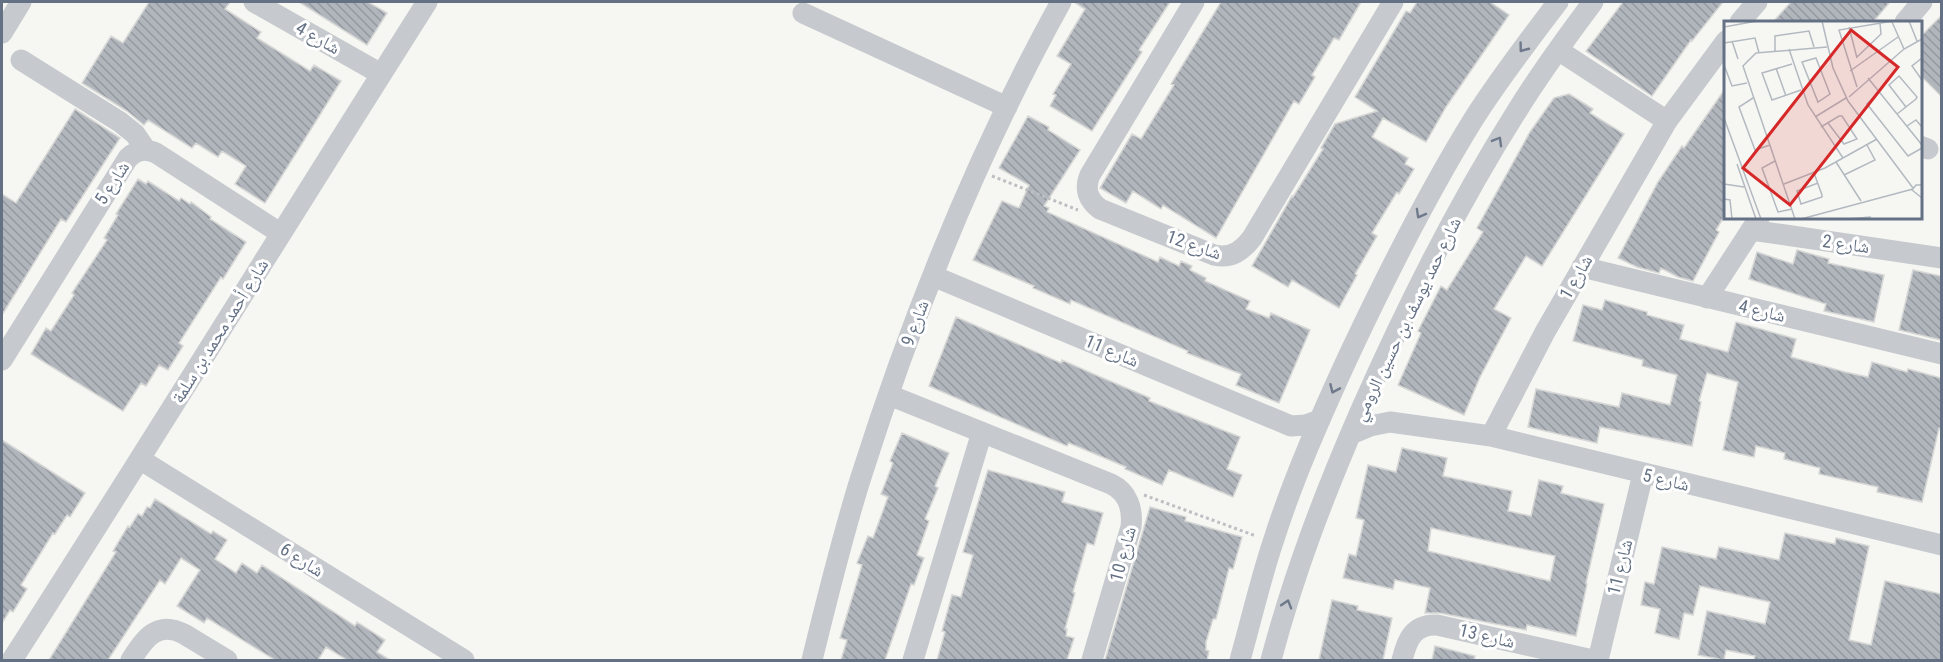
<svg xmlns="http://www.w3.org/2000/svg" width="1943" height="662" viewBox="0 0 1943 662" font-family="'Roboto Condensed','Noto Naskh Arabic',sans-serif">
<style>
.building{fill:url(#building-back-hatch);stroke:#d7d8d6;stroke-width:1.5;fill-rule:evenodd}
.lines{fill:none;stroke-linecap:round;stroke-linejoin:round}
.path{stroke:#bdbfc2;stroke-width:3;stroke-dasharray:3 3;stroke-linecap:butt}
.minor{stroke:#c6c9cd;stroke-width:21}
.oneway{stroke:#6e7a8c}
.labels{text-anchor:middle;stroke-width:6;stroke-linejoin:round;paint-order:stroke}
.street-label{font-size:18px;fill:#647185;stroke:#fff}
.inset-road{fill:none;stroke:#b3b9c0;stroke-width:1.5}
.view{fill:#d62828;fill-opacity:0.15;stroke:#d62828;stroke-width:3}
.inset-edge{fill:none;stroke:#647185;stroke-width:3}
</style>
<defs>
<pattern id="building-back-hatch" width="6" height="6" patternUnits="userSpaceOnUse" patternTransform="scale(1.5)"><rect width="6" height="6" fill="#b1b6bd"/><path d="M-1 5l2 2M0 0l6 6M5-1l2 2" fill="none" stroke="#94989f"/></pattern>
</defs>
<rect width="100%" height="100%" fill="#f6f7f3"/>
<!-- building -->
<path class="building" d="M149 2H230L225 9 261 32 257 38 310 71 314 65 341 81 265 203 235 184 246 166 222 151 218 157 196 143 192 148 148 120 144 125 127 111 82 83 111 36 123 43Z
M299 2H368L387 13 367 45Z
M1074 2H1170L1139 50 1142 52 1092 131 1050 106 1056 95 1053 94 1071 64 1057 56 1085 9Z
M1221 2H1361L1339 40 1334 38 1312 75 1315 77 1299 104 1294 101 1216 238 1163 205 1161 209 1133 191 1126 203 1100 188 1132 134 1141 139 1174 85 1171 84Z
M1417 2H1490L1509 15 1446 107 1426 142 1383 118 1372 137 1408 158 1405 164 1414 169 1399 194 1397 192 1372 233 1377 236 1355 274 1357 275 1339 308 1292 280 1288 287 1252 266 1292 196 1293 197 1323 149 1321 148 1335 124 1377 111 1355 97 1406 11 1410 13Z
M1623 2H1723L1692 41 1691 40 1652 96 1586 51Z
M1791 2H1890L1873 22H1773Z
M1941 16V96L1920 75V37Z
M1725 89V215L1716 230 1719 232 1693 281 1678 277 1661 268 1659 273 1637 267 1618 258 1658 182 1682 146 1684 148Z
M1569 94 1593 109 1590 113 1624 134 1542 266 1526 256 1494 309 1511 318 1480 377 1464 415 1398 385 1421 333 1418 331 1441 286 1447 290 1483 232 1477 228 1530 132 1554 98Z
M75 109 120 138 66 222 61 219 2 315V194L16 203Z
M1028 116 1049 127 1048 130 1080 150 1044 206 1049 208 1047 212 1158 262 1160 257 1179 266 1181 261 1192 266 1190 270 1206 278 1205 281 1250 301 1246 309 1269 318 1271 313 1310 330 1279 403 1236 385 1241 374 1187 353 1188 351 1071 300 1070 304 1033 288 1034 286 973 260 1002 201 1019 208 1029 185 999 168Z
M138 179 146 184 148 181 179 201 181 198 190 204 191 202 211 217 210 219 246 242 223 279 221 277 179 343 183 346 168 370 159 365 146 386 141 383 123 411 31 354 46 328 51 331 74 295 72 293 107 240 104 238 118 215 116 214Z
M1797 250 1829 259 1828 263 1884 275 1874 322 1824 311 1826 304 1749 279 1757 252 1793 264Z
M1913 270 1941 276V340L1899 330Z
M1605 300 1647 312V315L1684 325 1680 339 1728 352 1736 322 1796 339 1791 357 1845 372 1868 377 1872 362 1907 372 1908 369 1941 378V429L1939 428 1922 502 1877 492 1878 487 1819 474 1820 468 1784 459 1785 453 1756 446 1754 457 1723 450 1738 382 1707 373 1699 401 1701 402 1692 446 1600 427 1597 443 1528 427 1536 389 1619 407 1622 393 1670 405 1677 375 1642 366 1643 360 1573 341 1583 305 1602 310Z
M956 317 1061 363 1062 360 1098 376 1150 398 1149 401 1240 437 1227 469 1242 475 1233 497 1169 470 1162 485 1125 469 1126 467 1069 443 1067 446 929 386Z
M902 433 949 453 935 486 938 488 925 519 929 521 917 555 924 558 914 585 911 584 885 660H841L847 640 840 638 862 565 857 563 868 536 873 538 888 497 881 494 893 463 890 461Z
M2 440 85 493 70 517 67 515 55 534 53 533 21 585 27 589 13 612 10 610 2 623Z
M1402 448 1447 458 1443 476 1512 491 1508 511 1531 516 1539 480 1563 486 1561 493 1604 504 1586 583 1587 584 1576 636 1527 625 1526 630 1440 613H1425L1430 588 1395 580 1393 589 1343 578 1349 554 1356 556 1364 520 1356 518 1368 465 1396 472ZM1431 528 1555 556 1550 581 1428 551Z
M988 470 1065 492 1062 502 1103 513 1094 545 1087 543 1073 592 1075 593 1065 629H1067L1066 636 1074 638 1067 660H937L945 632 942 631 952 595 961 597 973 555 963 552Z
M155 499 211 534 213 531 227 540 215 559 236 573 242 563 257 573 262 565 355 626 357 622 385 640 377 652 390 660H347L326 647 318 660H275L207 618 204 623 177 606 200 570 181 558 165 584 160 580 108 660H49L116 552 113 551 128 526 130 527 138 514 142 516 147 507 150 508Z
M1150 507 1186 517 1185 521 1242 537 1233 569 1229 568 1216 619H1213L1206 642V650L1209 651 1207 660H1105Z
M1785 533 1835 544 1836 538 1869 546 1849 640 1871 645 1885 581 1941 594V660H1754L1755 656 1726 650 1724 660 1698 655 1707 611 1765 624 1770 602 1700 586 1693 615 1684 613 1679 639 1655 633 1660 609 1641 605 1645 582 1654 584 1662 547 1716 559 1719 547 1779 560Z
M1332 600 1358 606 1357 610 1392 618 1383 660H1319Z
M1435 646 1475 656 1474 660H1432Z"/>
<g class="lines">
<!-- path -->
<path class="path" d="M992 176 1078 210
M1144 495 1256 536"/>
<!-- minor -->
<path class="minor" d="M254 2 381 74
M1194 2 1090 175C1084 189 1088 200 1100 209L1214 255C1231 259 1242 251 1252 238L1393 2
M803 13 1007 107
M1740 22 1757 2
M1905 22 1922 2
M2 33 21 2
M1558 50 1667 121
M21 60 120 122 135 134 146 150
M1920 146 1928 149
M1751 230 1942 258
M1582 267 1942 354
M933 276 1291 426 1306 425 1320 420
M1707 298 1759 218
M2 360 128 158C136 150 145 148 156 153L280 233
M889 395 1111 484C1128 492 1133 509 1131 527L1092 660
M1351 434 1370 426 1390 422 1491 436 1942 545
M1491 436 1545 332 1667 121 1726 41
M141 460 464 660
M12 660C152 442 288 221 427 2
M131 660C144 639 157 620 184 634L227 660
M812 660C827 599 842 537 861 477 913 313 978 152 1061 2
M913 660 982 432
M1240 660C1251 621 1260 581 1273 542 1293 479 1320 418 1348 357 1386 276 1426 196 1473 120 1499 79 1529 40 1558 2
M1271 660C1294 573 1324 495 1360 412 1405 310 1455 209 1515 114 1539 75 1566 38 1593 2
M1402 660C1407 640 1413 624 1437 625L1593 660
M1598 660 1643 474"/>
</g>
<!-- one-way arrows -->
<defs><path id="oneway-chevron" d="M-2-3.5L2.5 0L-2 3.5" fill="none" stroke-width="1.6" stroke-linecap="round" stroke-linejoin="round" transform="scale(1.5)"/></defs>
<g class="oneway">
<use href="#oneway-chevron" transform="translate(1523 48) rotate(127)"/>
<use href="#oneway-chevron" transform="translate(1498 141) rotate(-60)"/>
<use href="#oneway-chevron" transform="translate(1420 214) rotate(119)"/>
<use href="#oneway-chevron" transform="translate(1334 389) rotate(114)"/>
<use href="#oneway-chevron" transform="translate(1287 604) rotate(-73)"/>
</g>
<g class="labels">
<!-- street labels -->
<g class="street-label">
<text transform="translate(318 38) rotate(30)" y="6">شارع 4</text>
<text transform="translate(112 183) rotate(-57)" y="6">شارع 5</text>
<text transform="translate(1846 244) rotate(8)" y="6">شارع 2</text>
<text transform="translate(1194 245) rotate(19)" y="6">شارع 12</text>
<text transform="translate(1576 277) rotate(-60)" y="6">شارع 1</text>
<text transform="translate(1762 311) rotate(13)" y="6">شارع 4</text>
<text transform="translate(1407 319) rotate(-64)" y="6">شارع حمد يوسف بن حسين الرومي</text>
<text transform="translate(915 323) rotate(-69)" y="6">شارع 9</text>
<text transform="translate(220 331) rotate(-58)" y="6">شارع أحمد محمد بن سلمة</text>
<text transform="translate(1112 351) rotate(23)" y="6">شارع 11</text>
<text transform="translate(1666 480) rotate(13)" y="6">شارع 5</text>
<text transform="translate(1123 554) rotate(-75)" y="6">شارع 10</text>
<text transform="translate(302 560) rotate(32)" y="6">شارع 6</text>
<text transform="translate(1620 567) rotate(-76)" y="6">شارع 11</text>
<text transform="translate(1487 636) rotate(13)" y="6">شارع 13</text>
</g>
</g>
<!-- overview -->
<g transform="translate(1724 21)">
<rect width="198" height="198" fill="#f6f7f3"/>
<path class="inset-road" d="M98 0 109 47 124 80 189 167M185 0 193 20M168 1 180 28M0 6 33 0M125 6 133 37M8 20 14 38M0 22 31 17 35 32M65 28 84 84 119 137M51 30V15L85 10 90 26M133 36 157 13 156 2M92 37 106 73 94 81 78 41ZM198 37 188 45 198 59M68 43 38 52 48 79 77 69M0 44 8 65 23 62M52 47 62 75M126 50 174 16M144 57 198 124M133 66 115 9 169 0M155 71 143 83 184 135 198 127M125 76 180 28 198 18M29 77 15 86 31 129 46 124M173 93 192 78 193 76 175 55 165 64 182 86M91 96 122 77M0 97 37 198M183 105 192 99 198 106M97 106 115 95H118L133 118 120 123 104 102M51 140 38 147 54 191 68 188M112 141 137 180M13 143 32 198M90 152 98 174V176L77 183 73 170 94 162M120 154 151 139 143 124M0 163 20 166M60 163 101 147 153 118M198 164H192L188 169 198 177M0 178 6 179 8 198M71 198 19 45 32 32 103 26M77 198 189 168M124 198 147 196"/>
<path class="view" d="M127 9 174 46 66 184 19 147Z"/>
<rect width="198" height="198" class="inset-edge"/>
</g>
<!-- border -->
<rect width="1943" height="662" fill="none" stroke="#647185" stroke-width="6"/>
</svg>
